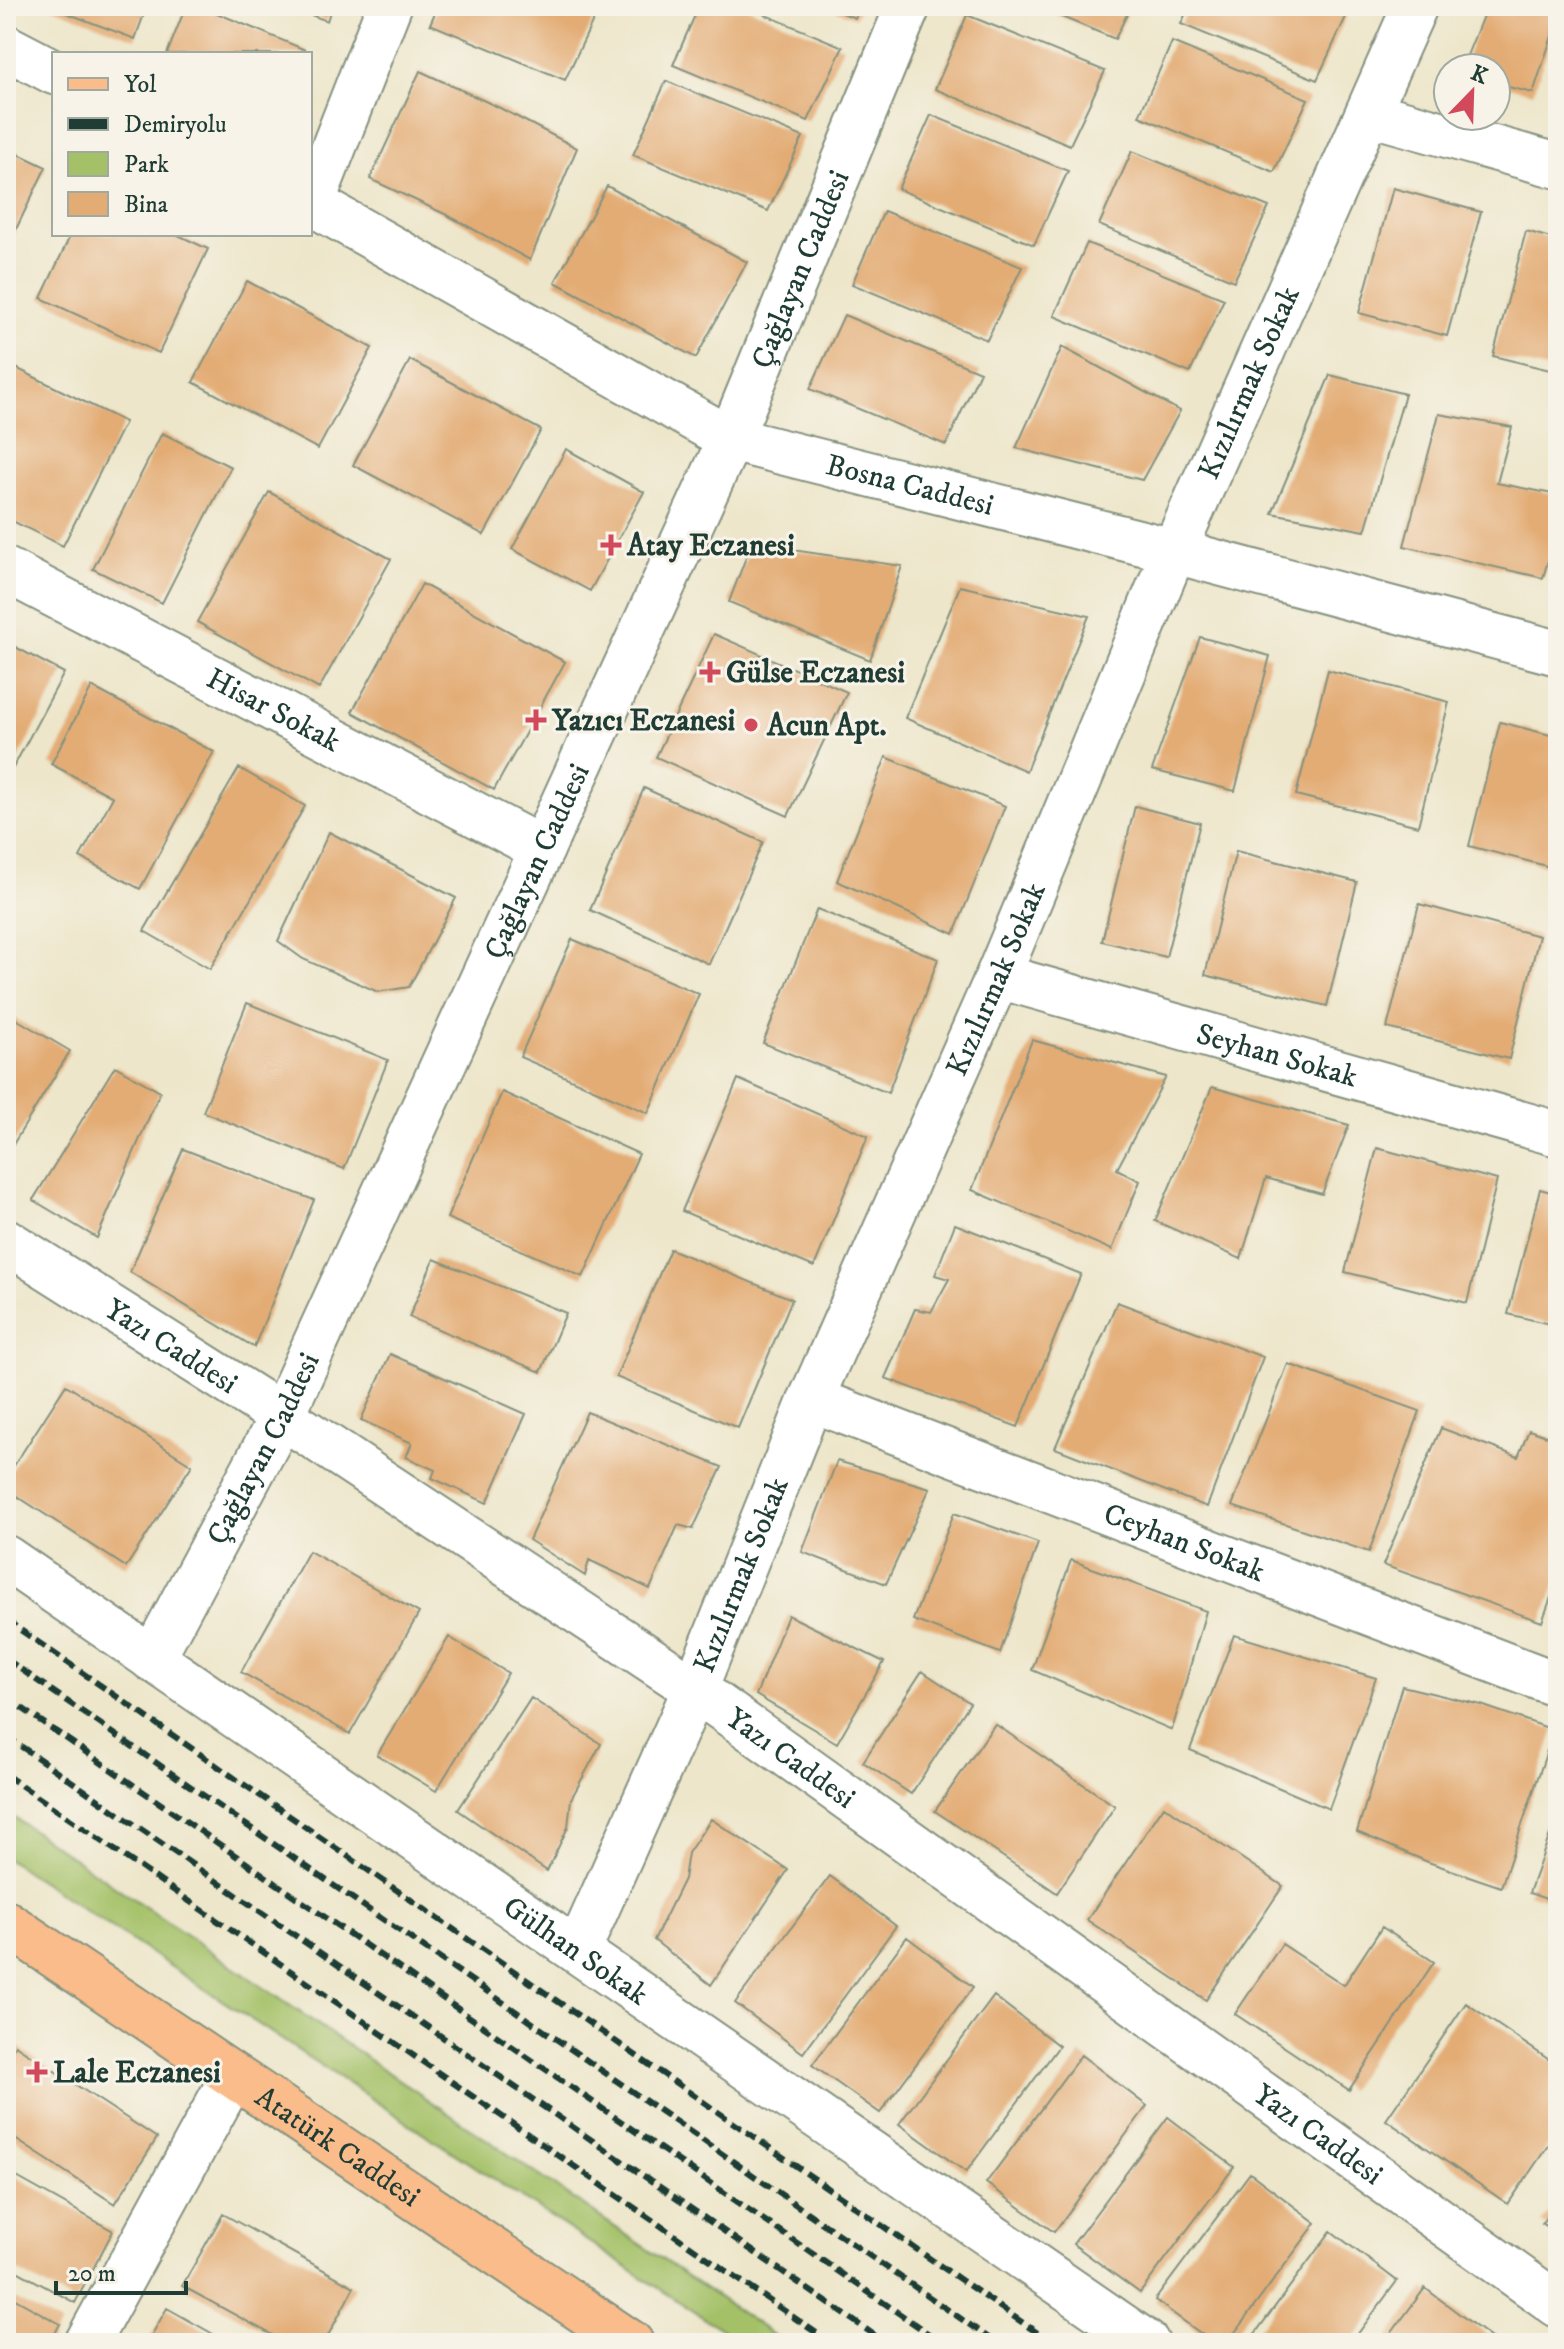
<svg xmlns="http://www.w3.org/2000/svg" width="1564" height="2349" viewBox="0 0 1564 2349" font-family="'IM FELL DW Pica',serif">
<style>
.green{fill:#a4c168;stroke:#627f4e;stroke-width:2}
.building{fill:#e3ac75}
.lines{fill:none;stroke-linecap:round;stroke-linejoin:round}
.minor-casing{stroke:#86927f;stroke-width:48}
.tertiary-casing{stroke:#86927f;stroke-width:48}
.primary-casing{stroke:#86927f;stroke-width:48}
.minor{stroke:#fff;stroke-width:44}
.tertiary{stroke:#fff;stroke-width:44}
.primary{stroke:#f9bc8a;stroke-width:44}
.rail{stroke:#1f3d34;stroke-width:6;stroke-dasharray:12 6;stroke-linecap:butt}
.poi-dot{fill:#d1495b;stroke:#f7f3e8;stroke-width:3}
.labels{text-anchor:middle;stroke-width:6;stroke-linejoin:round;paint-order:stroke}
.street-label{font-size:30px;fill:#1f3d34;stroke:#f7f3e8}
.poi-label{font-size:30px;font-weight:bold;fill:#1f3d34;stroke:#f7f3e8;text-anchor:start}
</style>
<rect width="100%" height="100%" fill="#f7f3e8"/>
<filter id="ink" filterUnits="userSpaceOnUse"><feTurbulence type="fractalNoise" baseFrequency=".0125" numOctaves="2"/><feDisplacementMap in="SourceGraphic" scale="16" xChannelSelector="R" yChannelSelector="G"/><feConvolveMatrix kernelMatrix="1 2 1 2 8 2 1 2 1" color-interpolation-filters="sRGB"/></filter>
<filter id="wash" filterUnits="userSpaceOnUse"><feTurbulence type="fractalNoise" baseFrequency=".006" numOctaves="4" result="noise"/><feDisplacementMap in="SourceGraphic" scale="32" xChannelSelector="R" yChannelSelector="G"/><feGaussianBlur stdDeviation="1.8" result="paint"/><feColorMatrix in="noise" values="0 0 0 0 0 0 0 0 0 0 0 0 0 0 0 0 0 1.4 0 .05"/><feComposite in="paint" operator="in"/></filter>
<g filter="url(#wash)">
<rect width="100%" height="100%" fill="#ede6ca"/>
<!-- green -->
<path class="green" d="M6 1812 785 2343H742L6 1858Z"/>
<g id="blocks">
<!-- building -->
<path class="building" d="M48 6H147L135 39Z
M186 6H200L308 51 307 54H167Z
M287 6H332L327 21Z
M438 6H600L565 80 430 24Z
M699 6H744L843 47 808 121 673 65Z
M825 6H861L855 18Z
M1035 6H1131L1115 39Z
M1189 6H1351L1317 80 1181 24Z
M1487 6H1558V18L1533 93 1496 84V68H1462Z
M967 15 1105 71 1070 145 935 89Z
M1172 42 1308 99 1274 172 1139 116Z
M420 71 500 108 577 148 530 260 449 216 370 179Z
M666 81 803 137 768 211 633 155Z
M931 115 1068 171 1034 245 898 189Z
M6 148 46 167 6 250Z
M1132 151 1269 207 1234 281 1099 225Z
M607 186 747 262 696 358 555 282Z
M1393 188 1481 212 1447 336 1359 313Z
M884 211 1022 267 987 340 852 284Z
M1526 231 1558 240V372L1493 356Z
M71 234H176L208 249 159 353 41 298Z
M1087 243 1224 299 1190 373 1054 316Z
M247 281 372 348 318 449 193 382Z
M844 315 980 372 946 445 810 389Z
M1062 347 1180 411 1142 480 1016 448Z
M410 360 541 430 484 535 353 465Z
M6 363 125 422 63 546 6 518Z
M1330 375 1405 394 1365 531 1272 513Z
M1439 414 1512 427 1497 483 1558 495V525L1543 578 1404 546Z
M162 433 231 467 162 603 93 569Z
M566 449 644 492 590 591 512 549Z
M269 492 391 559 319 689 197 622Z
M751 544 902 566 870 660 729 602Z
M422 584 565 662 494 790 352 712Z
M960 586 1089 616 1026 771 905 718Z
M714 634 847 692 788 816 656 757Z
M1200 637 1270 656 1235 791 1152 770Z
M6 642 64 673 6 781Z
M1328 670 1449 702 1418 826 1296 795Z
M92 687 214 752 140 889 80 857 113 797 51 764Z
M1500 722 1558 737V869L1469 846Z
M886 757 1005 806 954 934 837 881Z
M239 768 305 806 210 969 144 931Z
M644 788 763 842 709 964 590 910Z
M1135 806 1200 823 1166 957 1102 941Z
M329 832 456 898 409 987 378 992 303 959 278 941Z
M1236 851 1357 882 1327 1006 1205 975Z
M1419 904 1539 936 1509 1059 1387 1028Z
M817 909 938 959 888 1093 763 1043Z
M572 939 699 994 648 1113 520 1057Z
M247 1003 388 1060 344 1169 203 1112Z
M6 1013 70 1051 6 1156Z
M1032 1040 1166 1077 1117 1169 1140 1181 1112 1250 972 1190Z
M115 1066 160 1092 97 1238 33 1200Z
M738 1079 868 1136 814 1267 682 1211Z
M1212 1087 1349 1125 1322 1194 1266 1178 1241 1259 1155 1221Z
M502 1092 639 1154 583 1277 447 1218Z
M1377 1148 1497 1180 1467 1303 1345 1272Z
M183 1149 314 1200 254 1347 130 1272Z
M1540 1189 1558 1194V1326L1508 1314Z
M955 1224 1081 1274 1018 1427 885 1378 915 1309 931 1312 949 1279 935 1275Z
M670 1249 792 1299 738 1428 616 1377Z
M434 1259 566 1313 541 1372 409 1317Z
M1117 1302 1263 1357 1207 1507 1055 1448Z
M390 1354 526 1414 487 1503 432 1478 435 1470 406 1457 412 1443 361 1420Z
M1288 1364 1420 1411 1369 1552 1232 1506Z
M66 1385 192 1465 126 1567 6 1489V1478Z
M587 1412 722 1467 693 1529 678 1525 650 1589 589 1560 585 1576 529 1540Z
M1441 1428 1518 1457 1529 1430 1558 1440V1578L1542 1622 1383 1565Z
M837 1461 930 1488 886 1584 802 1552Z
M954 1513 1038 1543 1000 1653 913 1620Z
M309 1551 419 1613 350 1734 241 1672Z
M1071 1560 1206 1611 1172 1730 1032 1670Z
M788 1615 884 1662 837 1743 756 1695Z
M1234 1635 1376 1678 1329 1809 1190 1750Z
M449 1637 508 1673 436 1791 377 1755Z
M922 1671 970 1703 911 1794 863 1762Z
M1402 1686 1481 1705 1554 1730 1501 1887 1428 1862 1357 1832Z
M531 1698 601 1744 571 1799 568 1827 547 1871 458 1810Z
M995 1724 1115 1806 1057 1893 935 1811Z
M1164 1806 1283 1886 1206 2000 1087 1920Z
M1558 1812V1903L1529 1893Z
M711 1819 788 1870 711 1985 654 1940 684 1879 688 1853Z
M830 1876 896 1926 803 2053 735 2003Z
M1382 1927 1434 1962 1349 2090 1235 2014 1282 1944 1344 1985Z
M907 1937 973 1987 880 2113 812 2065Z
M994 1996 1059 2046 966 2172 899 2124Z
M1466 2003 1558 2066V2131L1508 2204 1386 2120Z
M15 2045 157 2138 115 2204 6 2133V2060Z
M1081 2055 1147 2106 1054 2232 986 2183Z
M1168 2117 1234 2167 1140 2293 1073 2244Z
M6 2171 113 2231 75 2303 6 2265Z
M1250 2173 1316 2223 1227 2343H1214L1155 2300Z
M1558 2201V2234L1542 2223Z
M223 2214 354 2287 324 2343H287L182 2286Z
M1331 2231 1397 2281 1351 2343H1248Z
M1425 2288 1491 2338 1487 2343H1384Z
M6 2294 60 2324 50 2343H6Z
M167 2308 229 2343H147Z"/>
</g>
</g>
<g filter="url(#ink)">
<use href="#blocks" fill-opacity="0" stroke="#86927f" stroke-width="2"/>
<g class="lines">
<defs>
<g id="minor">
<path d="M1368 113 1558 166"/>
<path d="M312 203 389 6"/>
<path id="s1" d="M6 570 542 849"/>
<path id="s2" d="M998 976 1558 1134"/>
<path id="s3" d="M6 1241 282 1416 695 1689 1558 2305"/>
<path id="s4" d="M811 1399 1558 1685"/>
<path id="s5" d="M6 1558 1147 2343"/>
<path id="s6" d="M578 1951 695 1689 811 1399 998 976 1174 551 1415 6"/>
<path d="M87 2343 233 2076"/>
</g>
<g id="tertiary">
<path d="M6 47 54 72"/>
<path id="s7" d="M310 202 730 439 1174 551 1558 653"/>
<path id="s8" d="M152 1659 282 1416 730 439 908 6"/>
</g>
<g id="primary">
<path id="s9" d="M6 1923 631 2343"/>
</g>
</defs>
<!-- minor casing -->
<use href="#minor" class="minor-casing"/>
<!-- tertiary casing -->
<use href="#tertiary" class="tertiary-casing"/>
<!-- primary casing -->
<use href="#primary" class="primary-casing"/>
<!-- minor -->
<use href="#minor" class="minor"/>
<!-- tertiary -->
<use href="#tertiary" class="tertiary"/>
<!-- primary -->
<use href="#primary" class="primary"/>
<!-- rail -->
<path class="rail" d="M6 1620 1052 2343
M6 1659 996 2343
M6 1697 942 2343
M6 1736 886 2343
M6 1775 831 2343"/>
</g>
</g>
<!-- markers -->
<g class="poi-dot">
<path d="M607 533h8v8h8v8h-8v8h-8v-8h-8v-8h8z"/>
<path d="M706 660h8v8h8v8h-8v8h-8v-8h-8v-8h8z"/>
<path d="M532 708h8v8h8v8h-8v8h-8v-8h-8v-8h8z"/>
<circle cx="751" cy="725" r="8"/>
<path d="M33 2060h8v8h8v8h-8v8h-8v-8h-8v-8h8z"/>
</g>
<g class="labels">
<!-- street labels -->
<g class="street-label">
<text dy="10" stroke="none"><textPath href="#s8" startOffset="1534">Çağlayan Caddesi</textPath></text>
<text dy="10" stroke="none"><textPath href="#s6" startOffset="1706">Kızılırmak Sokak</textPath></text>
<text dy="10" stroke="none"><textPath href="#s7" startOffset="668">Bosna Caddesi</textPath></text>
<text dy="10" stroke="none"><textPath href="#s1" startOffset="302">Hisar Sokak</textPath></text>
<text dy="10" stroke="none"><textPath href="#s8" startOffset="886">Çağlayan Caddesi</textPath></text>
<text dy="10" stroke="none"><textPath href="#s6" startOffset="1058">Kızılırmak Sokak</textPath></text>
<text dy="10" stroke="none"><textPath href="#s2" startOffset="290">Seyhan Sokak</textPath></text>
<text dy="10" stroke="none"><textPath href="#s3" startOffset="196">Yazı Caddesi</textPath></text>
<text dy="10" stroke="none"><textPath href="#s8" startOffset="238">Çağlayan Caddesi</textPath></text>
<text dy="10" stroke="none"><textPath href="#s4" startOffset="400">Ceyhan Sokak</textPath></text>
<text dy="10" stroke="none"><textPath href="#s6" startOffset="410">Kızılırmak Sokak</textPath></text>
<text dy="10" stroke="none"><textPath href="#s3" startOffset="940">Yazı Caddesi</textPath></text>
<text dy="10" stroke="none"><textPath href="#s5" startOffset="692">Gülhan Sokak</textPath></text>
<text dy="10" stroke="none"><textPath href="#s3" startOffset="1588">Yazı Caddesi</textPath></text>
<text dy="10" stroke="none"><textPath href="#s9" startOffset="400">Atatürk Caddesi</textPath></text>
</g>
<!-- poi labels -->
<g class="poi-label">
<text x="627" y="555">Atay Eczanesi</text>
<text x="726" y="682">Gülse Eczanesi</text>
<text x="552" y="730">Yazıcı Eczanesi</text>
<text x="767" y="735">Acun Apt.</text>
<text x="53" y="2082">Lale Eczanesi</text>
</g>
</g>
<!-- margin -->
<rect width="1564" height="2349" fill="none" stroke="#f7f3e8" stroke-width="32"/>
<!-- legend -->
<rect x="52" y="52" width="260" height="184" fill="#f7f3e8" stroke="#a1aaa0" stroke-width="2"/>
<rect x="68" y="78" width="40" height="12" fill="#f9bc8a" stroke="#a1aaa0" stroke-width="2"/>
<text x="124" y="92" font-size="24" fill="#1f3d34">Yol</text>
<rect x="68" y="118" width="40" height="12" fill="#1f3d34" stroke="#a1aaa0" stroke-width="2"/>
<text x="124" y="132" font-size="24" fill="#1f3d34">Demiryolu</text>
<rect x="68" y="152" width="40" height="24" fill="#a4c168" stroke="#a1aaa0" stroke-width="2"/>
<text x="124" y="172" font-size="24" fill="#1f3d34">Park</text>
<rect x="68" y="192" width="40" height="24" fill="#e3ac75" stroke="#a1aaa0" stroke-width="2"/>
<text x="124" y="212" font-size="24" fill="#1f3d34">Bina</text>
<!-- north arrow -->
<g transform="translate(1472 92) rotate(23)"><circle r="38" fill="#f7f3e8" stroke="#a1aaa0" stroke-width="2"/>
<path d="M0-6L14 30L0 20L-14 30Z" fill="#d1495b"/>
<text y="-12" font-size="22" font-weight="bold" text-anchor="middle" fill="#1f3d34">K</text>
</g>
<!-- scale -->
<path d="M56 2281v12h130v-12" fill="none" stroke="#1f3d34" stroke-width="4"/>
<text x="68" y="2281" font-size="24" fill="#1f3d34" stroke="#f7f3e8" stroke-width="6" paint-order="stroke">20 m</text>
</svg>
